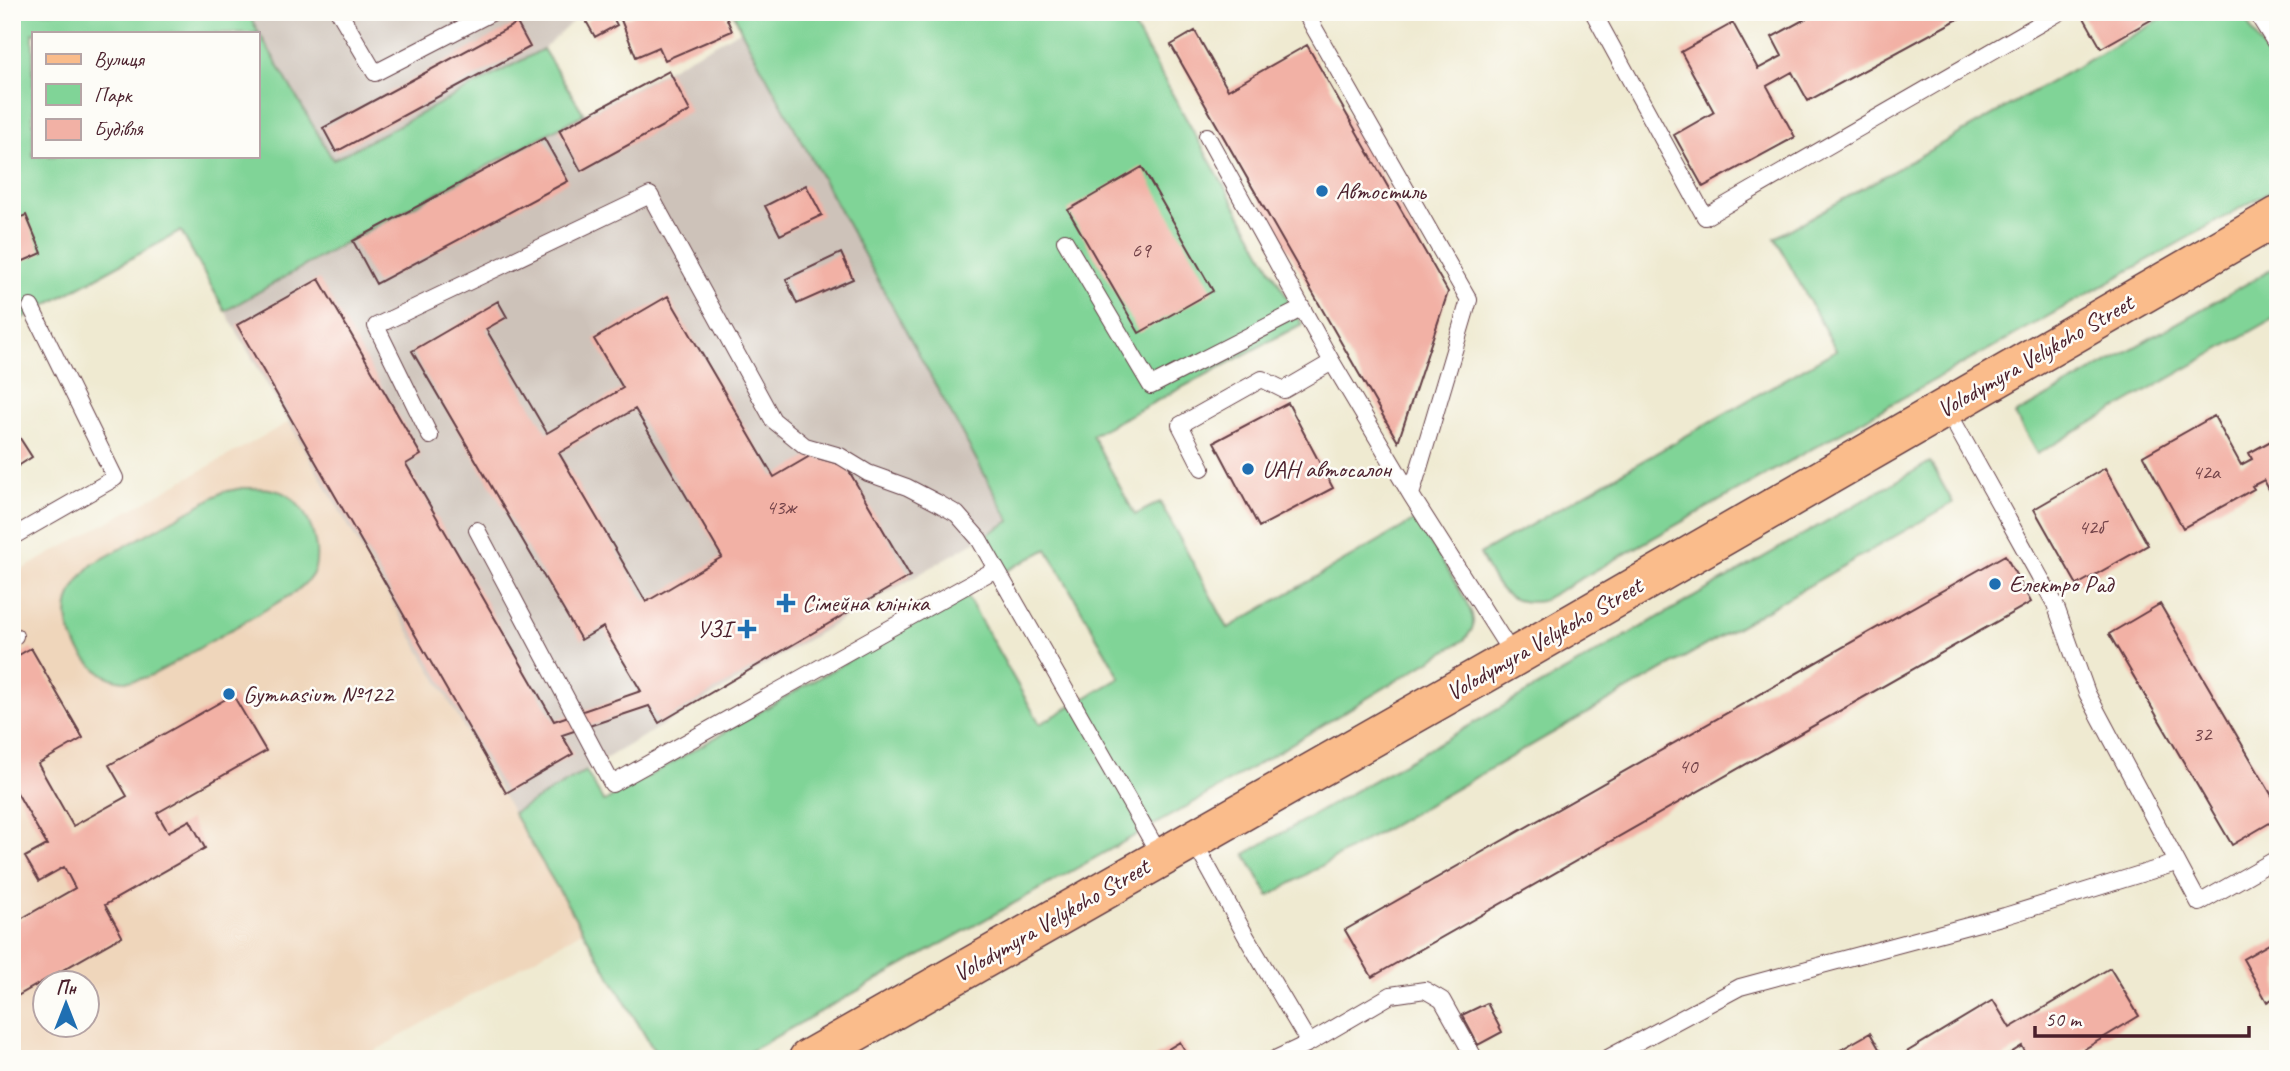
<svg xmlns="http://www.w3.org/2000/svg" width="2290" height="1071" viewBox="0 0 2290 1071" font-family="Caveat,sans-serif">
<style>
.built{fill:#efd6bb;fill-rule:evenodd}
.industrial{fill:#cdc2b9}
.green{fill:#80d497;stroke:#657a61;stroke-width:2;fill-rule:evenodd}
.building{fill:#f2b1a5;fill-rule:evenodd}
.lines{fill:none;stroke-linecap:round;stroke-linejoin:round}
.service-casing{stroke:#633d44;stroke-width:18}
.primary-casing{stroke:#633d44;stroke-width:41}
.service{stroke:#fff;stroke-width:16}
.primary{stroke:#fabc8b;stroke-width:38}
.poi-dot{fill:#1f6fb2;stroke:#fdfcf7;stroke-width:2.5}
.labels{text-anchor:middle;stroke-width:5;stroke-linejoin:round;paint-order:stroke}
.number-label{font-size:21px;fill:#74444a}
.poi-label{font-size:24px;fill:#4a1f2b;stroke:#fdfcf7;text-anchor:start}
.street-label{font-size:24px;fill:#4a1f2b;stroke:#fdfcf7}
</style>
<rect width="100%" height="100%" fill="#fdfcf7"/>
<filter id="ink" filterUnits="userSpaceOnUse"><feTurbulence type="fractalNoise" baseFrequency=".0143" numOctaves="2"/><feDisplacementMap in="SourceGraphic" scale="14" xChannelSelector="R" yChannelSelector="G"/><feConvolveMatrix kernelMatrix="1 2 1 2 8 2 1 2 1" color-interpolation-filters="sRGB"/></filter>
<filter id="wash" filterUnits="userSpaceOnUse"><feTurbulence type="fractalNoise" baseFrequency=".00686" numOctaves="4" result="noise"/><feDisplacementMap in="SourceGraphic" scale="28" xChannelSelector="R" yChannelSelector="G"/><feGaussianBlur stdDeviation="1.57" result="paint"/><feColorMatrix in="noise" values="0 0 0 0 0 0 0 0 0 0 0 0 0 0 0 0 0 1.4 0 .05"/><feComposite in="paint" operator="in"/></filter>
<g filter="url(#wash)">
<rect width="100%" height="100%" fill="#efead1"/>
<!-- built -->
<path class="built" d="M289 422 582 931 361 1059H12V575ZM46 984H88V1026H46Z"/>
<!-- industrial -->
<path class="industrial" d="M247 12H583L543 49 333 160Z
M741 30 1010 521 513 813 225 311 350 240Z"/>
<!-- green -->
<path class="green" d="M12 12H247L333 160 543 49 584 114 350 240 225 311 181 231 12 324ZM33 33H257V156H33Z
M733 12H1126L1302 324 1092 435 1135 515 1160 502 1228 628 1415 520C1427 539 1472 602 1473 621 1474 629 1469 634 1464 640L1193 803 736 1059H659L513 813 586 771 604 802 965 593 1040 724 1120 678 1047 549 999 575 979 539 1010 521 741 30Z
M2174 12H2241L2278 74V187L1541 601C1502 607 1495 582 1480 554L1836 350 1775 238Z
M2278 266V316L2037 454 2015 415Z
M1930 462 1953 503 1269 896 1245 854Z
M242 488C258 488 277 487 290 497 309 511 320 545 315 568 312 579 302 586 294 593 262 612 229 631 196 650 176 661 151 680 128 681 101 682 78 654 70 631 61 604 74 582 93 564L223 492Z"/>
<g id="blocks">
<!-- building -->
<path class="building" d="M602 12H610L617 25 595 37 586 21Z
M639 12H724L732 31 665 60 659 47 636 57 621 20Z
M1818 12H1971L1808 101 1792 72 1767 86 1795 137 1703 187 1674 135 1714 112 1681 52 1733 23 1758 69 1782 56 1772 37Z
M2090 12H2165L2101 48 2083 16Z
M517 23 530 47 336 152 323 128Z
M1195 31 1228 90 1307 45 1448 292 1398 442 1171 45Z
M669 71 690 111 581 171 559 130Z
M544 138 568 181 376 284 353 241Z
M1142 167 1213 291 1139 333 1068 210Z
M806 185 822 215 780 235 765 206Z
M26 215 42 253 12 266V221Z
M841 253 853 279 797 304 786 279Z
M319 279 421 455 406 464 554 721 641 691 603 627 581 640 412 351 498 301 507 317 486 329 547 433 623 388 594 339 668 296 774 477 810 456 846 466 910 576 659 723 649 706 562 735 573 754 506 793 237 325ZM635 409 722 557 646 602 559 453Z
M1288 403 1333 488 1259 527 1214 442Z
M2214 416 2241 465 2252 459 2249 453 2278 437V497L2274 499 2264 480 2252 486 2254 489 2183 528 2143 456Z
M16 432 32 457 12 470V434Z
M2105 468 2148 545 2077 585 2034 509Z
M2005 555 2031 602 1372 977 1345 930Z
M2160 604 2278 806V818L2232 845 2109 634Z
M31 648 83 738 38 764 73 826 127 796 109 765 233 695 266 751 157 813 168 832 190 820 205 848 105 905 122 936 12 999V924L75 888 64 867 39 881 25 857 47 845 12 784V659Z
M2278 939V996L2267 1002 2243 959Z
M2110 968 2139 1016 2068 1059H2029L2022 1046 2001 1059H1895L1993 1000 2010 1028Z
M1487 1003 1502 1032 1478 1045 1462 1015Z
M1870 1033 1885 1059H1826L1842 1049Z
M1180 1042 1190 1059H1152Z"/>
</g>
</g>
<g filter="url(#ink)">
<use href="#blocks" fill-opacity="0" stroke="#633d44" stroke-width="2"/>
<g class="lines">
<defs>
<path id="service" d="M339 12 375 73 493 12
M1305 12 1469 300 1411 495
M1593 12 1705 217 2060 12
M2256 12 2278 47
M1207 136 1332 362 1411 495 1514 657
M1065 241 1151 386 1301 309
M1946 408 2055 604 2087 693 2199 903 2278 858
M430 436 376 326 650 195 773 420 805 446 840 456 868 473 907 487 936 502 957 514 979 539 1161 857
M1202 468 1180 425 1262 379 1284 390 1332 362
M477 530 612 784 996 569
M12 537 115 478 31 307
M12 638 15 636
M1193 840 1247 938 1309 1043 1391 995 1425 990 1442 1000 1475 1059
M1275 1059 1309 1043
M1606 1059 1740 987 2005 916 2176 863"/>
<path id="primary" d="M808 1059 1514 657 2278 216"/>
</defs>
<!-- service casing -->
<use href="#service" class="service-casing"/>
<!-- primary casing -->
<use href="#primary" class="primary-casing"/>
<!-- service -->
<use href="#service" class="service"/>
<!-- primary -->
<use href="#primary" class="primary"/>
</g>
</g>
<!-- markers -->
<g class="poi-dot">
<circle cx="1322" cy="191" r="7"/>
<circle cx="1248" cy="469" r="7"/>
<circle cx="1995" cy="584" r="7"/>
<path d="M782.5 592.5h7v7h7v7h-7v7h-7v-7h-7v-7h7z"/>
<path d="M743.5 618.5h7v7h7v7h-7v7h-7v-7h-7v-7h7z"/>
<circle cx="229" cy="694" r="7"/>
</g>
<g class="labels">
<!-- number labels -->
<g class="number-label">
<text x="1141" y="257">69</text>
<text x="2206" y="479">42а</text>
<text x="781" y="514">43ж</text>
<text x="2091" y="534">42б</text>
<text x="2202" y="741">32</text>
<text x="1688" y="773">40</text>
</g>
<!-- poi labels -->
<g class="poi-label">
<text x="1336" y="199">Автостиль</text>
<text x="1262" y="477">UAH автосалон</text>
<text x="2009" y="592">Електро Рад</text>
<text x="802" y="611">Сімейна клініка</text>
<text x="731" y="637" text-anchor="end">УЗІ</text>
<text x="243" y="702">Gymnasium №122</text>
</g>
<!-- street labels -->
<g class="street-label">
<text transform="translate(2035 356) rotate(-30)" y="8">Volodymyra Velykoho Street</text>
<text transform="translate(1544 639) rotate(-30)" y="8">Volodymyra Velykoho Street</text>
<text transform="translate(1051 920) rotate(-30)" y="8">Volodymyra Velykoho Street</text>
</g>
</g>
<!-- margin -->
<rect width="2290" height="1071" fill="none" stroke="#fdfcf7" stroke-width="42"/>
<!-- legend -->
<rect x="32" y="32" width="228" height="126" fill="#fdfcf7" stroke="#b5a4a5" stroke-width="2"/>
<rect x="46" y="54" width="35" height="10" fill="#fabc8b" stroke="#b5a4a5" stroke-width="2"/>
<text x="94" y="66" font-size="21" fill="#4a1f2b">Вулиця</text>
<rect x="46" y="84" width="35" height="21" fill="#80d497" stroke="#b5a4a5" stroke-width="2"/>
<text x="94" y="102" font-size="21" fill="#4a1f2b">Парк</text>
<rect x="46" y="119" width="35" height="21" fill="#f2b1a5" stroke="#b5a4a5" stroke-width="2"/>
<text x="94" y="136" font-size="21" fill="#4a1f2b">Будівля</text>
<!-- north arrow -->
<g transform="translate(66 1004)"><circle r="33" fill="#fdfcf7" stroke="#b5a4a5" stroke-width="2"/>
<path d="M0-5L12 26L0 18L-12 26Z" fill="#1f6fb2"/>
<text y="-10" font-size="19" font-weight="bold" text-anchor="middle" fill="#4a1f2b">Пн</text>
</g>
<!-- scale -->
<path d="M2035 1026v10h214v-10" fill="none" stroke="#4a1f2b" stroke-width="3.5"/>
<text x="2045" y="1026" font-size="21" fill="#4a1f2b" stroke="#fdfcf7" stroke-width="5" paint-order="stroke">50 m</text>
</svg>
